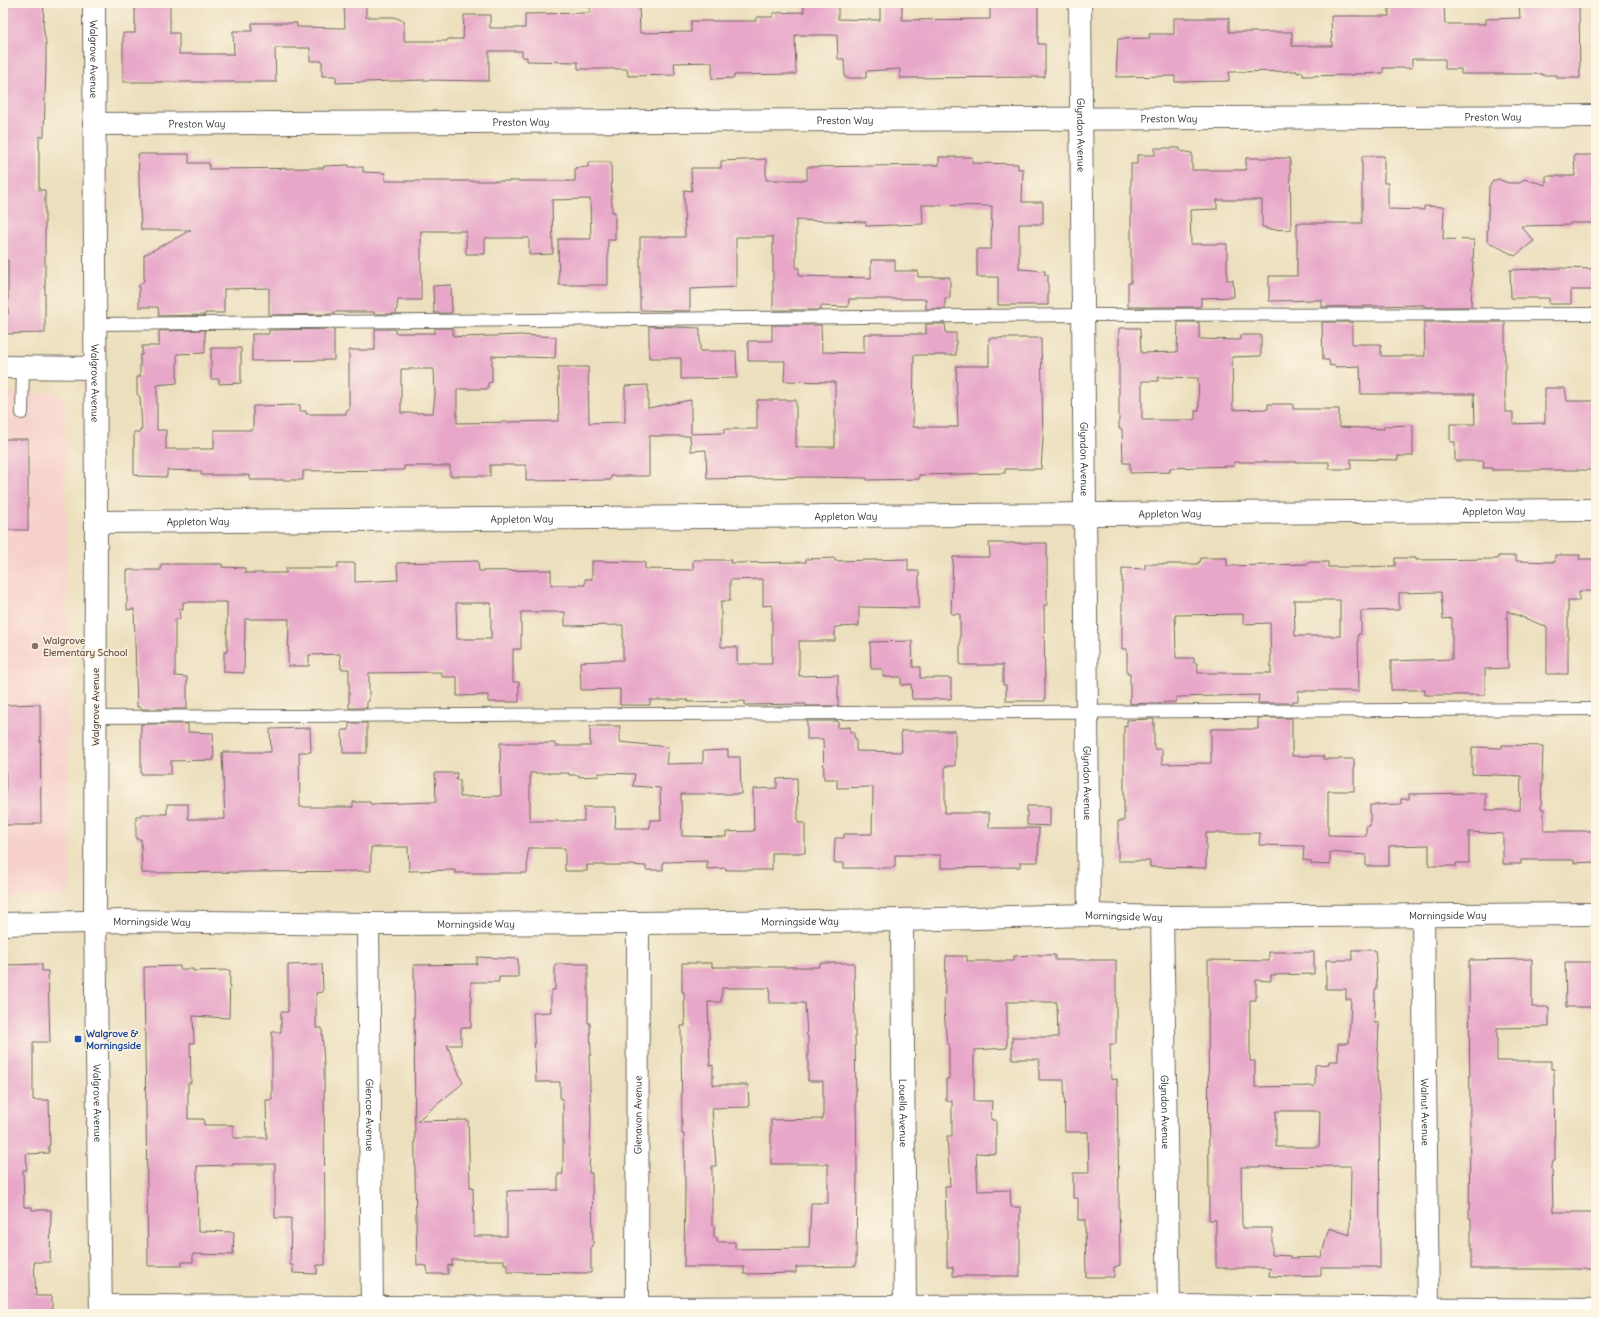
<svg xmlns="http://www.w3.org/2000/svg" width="1599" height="1317" viewBox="0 0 1599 1317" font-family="Delius,sans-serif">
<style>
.built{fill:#f7d0cc}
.building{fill:#e8a7c9;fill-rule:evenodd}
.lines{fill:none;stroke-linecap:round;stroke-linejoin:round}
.lane-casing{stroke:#6f6a5e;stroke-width:14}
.street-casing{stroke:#6f6a5e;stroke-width:24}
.secondary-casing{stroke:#6f6a5e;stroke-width:24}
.lane{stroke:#fff;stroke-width:12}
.street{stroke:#fff;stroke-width:22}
.secondary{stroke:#fff;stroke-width:22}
.education-dot{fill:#8d6e63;stroke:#fcf5e5;stroke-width:1.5}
.transit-dot{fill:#1a4fb4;stroke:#fcf5e5;stroke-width:1.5}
.labels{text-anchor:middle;stroke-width:3;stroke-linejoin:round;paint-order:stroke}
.street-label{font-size:10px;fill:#2b2b2b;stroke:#fcf5e5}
.education-label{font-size:10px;font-weight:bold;fill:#785e54;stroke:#fcf5e5;text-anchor:start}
.transit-label{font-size:10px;font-weight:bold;fill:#164399;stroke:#fcf5e5;text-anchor:start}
</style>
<rect width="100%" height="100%" fill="#fcf5e5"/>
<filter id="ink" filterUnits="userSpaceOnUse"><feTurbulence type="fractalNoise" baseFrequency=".025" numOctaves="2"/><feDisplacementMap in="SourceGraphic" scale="8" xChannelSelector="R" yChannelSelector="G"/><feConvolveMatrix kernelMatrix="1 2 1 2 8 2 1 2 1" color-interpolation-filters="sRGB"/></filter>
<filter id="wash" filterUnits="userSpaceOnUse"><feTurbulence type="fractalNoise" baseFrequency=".012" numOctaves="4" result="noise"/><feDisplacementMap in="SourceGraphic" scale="16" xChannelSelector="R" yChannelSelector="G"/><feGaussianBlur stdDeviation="0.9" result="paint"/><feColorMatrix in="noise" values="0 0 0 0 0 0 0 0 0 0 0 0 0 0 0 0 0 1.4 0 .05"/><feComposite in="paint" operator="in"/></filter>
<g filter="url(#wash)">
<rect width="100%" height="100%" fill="#ecdfbd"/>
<!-- built -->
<path class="built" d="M3 393H55L63 398 65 402 70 883V888L65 895 60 897H3Z"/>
<g id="blocks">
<!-- building -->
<path class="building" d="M3 3H44L43 26 46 43V63L44 136 39 137V190H45V333L3 334V314H8V260H3Z
M135 3H170V33H179V54H234L233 31H252V23H297V27L345 28 344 3H366V17H394L404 21V41H447L448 39H463L464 15H490V28H525V14L590 13V3H639L640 33 691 32V21H756V17H773V13L804 12V3H838V19L880 20V3H902V20L990 19V3H1038V44H1045V77L900 78V69L866 71V78H845L844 59H838L837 35H795L796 74 734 75V78L712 79V62L674 63 675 75 628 76 627 69H578V62L527 61V57H522V51H489V81L424 80 336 83V76H322V61H310V48H275L276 82H123V33H135Z
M1389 3H1444L1445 24H1486V19L1520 18 1519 3H1579L1580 78H1557V75H1542V74H1461V69H1445V59H1412V68H1383V73L1354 74V75L1303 76V72L1297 73V71L1229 72V81L1175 82V76L1116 77 1118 39 1150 38 1149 34H1174V18H1229V32H1292V46H1332L1331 16H1389Z
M1155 148H1180V151L1192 153V170H1246V158H1290L1291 230 1266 229V227H1262V200H1217V209L1190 210 1191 244H1227V280H1233L1234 297 1201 298V306L1199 307H1128V283H1131V164H1137V155H1155Z
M138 154H189V163H209V169L324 168V166L349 165V167H363V172L385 173V181H575V168L588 167V162H611L612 212H615V240H608V285H559L558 239H591L590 199 552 200 553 254 529 255V238H485V254H466V231H421V300H398L396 314H374V312H334V314L269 315V288L224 289V313H205V315L159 316 158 307H139V285L144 281V255L191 230H141Z
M1574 155H1596V223H1570V225L1521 226 1534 241 1515 256 1487 241 1489 187 1493 181 1498 179 1508 183H1520L1524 179 1546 185V176H1575Z
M1362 156H1384V183H1388V209L1424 210V206L1444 207 1443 239 1474 240 1471 307H1424V305L1322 307V300L1269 301V276H1297V223H1362Z
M939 157H972V163L1018 164V169H1023L1022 202H1043V224H1019V269L1045 271V275H1048V305H998V277H977V249H991L992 206 922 205 923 224 866 226V222L796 220V268H799V276L871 278V260H895V271H918V277H950V298H945V309H926V299H849L848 307 821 306V310H773V237H736V287L690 289V311L640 310V237H685L684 190 692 191 691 168H721V161L766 159V180H807V167L939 165Z
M1562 268 1596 269V290H1571V304H1549V298H1511L1510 270Z
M451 285 452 313H434L433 286Z
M1178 322H1199V339L1240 340V335H1261V356L1232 357 1233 410 1268 409V404H1293V409H1339V427L1384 429V426L1413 425V456H1398V460L1351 459V469H1329V462H1234V466L1170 468V472L1130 473V463H1123L1122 429H1119V328H1140L1141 353 1177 352ZM1158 377 1198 378 1199 411H1195V420H1142V381H1158Z
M1322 322H1352V344H1381V356H1425L1424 322H1505V412H1513V424L1545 423V388H1565L1567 401H1596V470H1492V468H1483L1484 461H1455V442H1450V424H1475L1474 394H1361L1360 366 1335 367V365L1330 366 1329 360H1323Z
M926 324H945L946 333H956V355H914L913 427H958L956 366H989V338H1041L1043 439 1041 469H1005V473L919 475V479L867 480V478L813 477 707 479 706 450 691 451 690 436H649V476H611V480L526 481V465H490V476H450V466H404V470L303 471V480H250V475H201V471L167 470V477L137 476V475L134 474V432H140V430H142L140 397 137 394V377H140V355H142V346H159V331L205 330V353L177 354V383L157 385V430H166V449H214V430H253V406L300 405V411H306V414H346V410H349V350H375V329H395V333H435V328H453V336L465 337 520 335 556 337 555 358 492 356V382L488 383V389H457V423L559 421 558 367H588L589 423 625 422V386L648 385V408L691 400V434L724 433V429H757V400H796V447H835V382L784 381 785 361H748V341H772V325H821L822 352 864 353V334H926ZM401 369H434L435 395 433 413H401Z
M649 326 700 328V351H736L737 378 681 379V358H649Z
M334 329V360L252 361V334H269V330Z
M211 348H241V383L219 384V379H211Z
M3 439H28V530H3Z
M989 543H1047V605H1044L1045 701H1006V685H1003V665H960V614H951L953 557H990Z
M1555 555H1580L1579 559H1596V591H1579V601H1568V674H1547V627L1507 611 1508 668 1485 669V695H1425V690H1391V661L1452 659V618L1443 619 1441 592 1399 593V610L1361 611V634H1358L1359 691H1298V701H1293V703H1258L1259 695 1176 697V702L1130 704V674H1127V649H1122V568L1145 569V564H1198V562H1200L1201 558H1227V566L1308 564V562H1328V567H1359L1395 566V558H1416V560L1498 559V556H1516V561L1555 562ZM1294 600H1340V636H1295ZM1243 614V624L1270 623 1271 673H1198L1197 663H1194V658H1176L1175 615Z
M835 558V561L908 559V571H919V608L859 607V626L835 627V641H799V676L838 675V706H806V704L745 705V701L688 702V700H650V705H620V689L581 690 580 662 623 660V625L565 626V612H521V649H513V682H519V702H488V695L457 696V677H442V672L369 673V701H367V708H349V669H341L340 654 309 655V666H288L289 619H245L244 673 224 672V652H227V602H183V609H179L180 619H175V676L187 677V709H141V707H137L134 609 127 610V570H161V564H222V567L245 568V573H286V568H338V563H355V582L398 580 397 563 478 561 479 571 551 570V585H585V579H592V561L645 562V569L693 570V560H731L730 563 806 562V559ZM763 579V606L772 605V664H737V647H721V601H730V580ZM456 603H491V639H457Z
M912 641 913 667H920V678H951V699H912L911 684 901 685V677H883V669H871L870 642Z
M40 704 41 823H34V825H6L5 705Z
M1258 718H1292V756H1324V759H1354V791H1328V835L1366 836V826H1370V805L1401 804V799H1409V794L1486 793V810H1520L1521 776 1472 774V747L1502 748V745L1543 746 1541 809H1544V831H1596V862L1574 863V860H1521V864H1503V834L1469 832V863H1456V866H1429V845L1389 846V866H1366V855L1330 852V865L1311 864V861L1303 860 1304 846 1259 845 1260 833H1206V868L1150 867V861H1118V821H1124V725L1127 726V720L1154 719V749H1162V764L1211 763V729H1258Z
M807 721H838V728L850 727V732H854V738H856V751H859L902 752 901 731H955V766H945V813H989V828H1039L1038 862H1020V867L941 868V855H895V867L889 868H844V863H834L835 838H844V834H872L873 787 837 788V779H824L823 739H807Z
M349 723H367V753H343L342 730H349Z
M141 724H188V732L213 733 214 760 171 761V774H141Z
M590 726H620V742L668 747 666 764 703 763V751L728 750V757H740L741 794H681L682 836 726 837V832L754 831 753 789 777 788V779L797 778 798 823H805V853H772V870H726V868L707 869V861L663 862V870H646V866L630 865H587V871H565V848H528L527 873H455V870L409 871 408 847H371V871L142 873 141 839H136V816H141V814H167V804H188V819H225L222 752H271L270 729 310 728 311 752H299L300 807H353V802H370V804L436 802 435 773H457L456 780H460V797L501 796 500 743H555V746H590ZM530 773H569V775H579V777L599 776V773L635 774 633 786 660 788 661 820H650V828H615L616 807H584V821H530Z
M1027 806H1050V826L1027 825Z
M1352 950H1375L1376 960 1377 989H1375L1374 1023H1379L1377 1075 1379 1096 1380 1267H1321V1276L1290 1277 1269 1276 1270 1268H1216V1220H1209L1208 960 1269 961V952H1314V974L1271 975V981L1256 980V1000H1250V1061H1255V1087L1315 1086V1065L1329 1064V1061H1338V1043H1349L1351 999H1346V989H1326V960H1352ZM1276 1111H1320L1319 1147H1276ZM1351 1166 1350 1235 1329 1228 1321 1257 1291 1258V1256L1272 1255V1228H1242L1241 1167Z
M1032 955H1055V960H1116V1044H1110L1111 1080 1117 1079 1120 1265 1114 1267V1277H1086L1085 1220H1078V1198H1073V1173H1089L1088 1132H1065L1064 1080H1039V1059H1012V1037H1058L1057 1002H1007V1048L974 1050V1101H992L991 1120H996V1154L976 1153 978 1191 1010 1190 1011 1207H1020V1276H953V1267H947V1220H946L945 1186H950L947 1136H952V1101H946V1079H949V1044H947L944 1011 946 956H967V961H1014V956Z
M477 957 518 959V977H499V982H471V1028H461V1045H447L463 1083 417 1121 468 1120 470 1187H473L474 1236H507V1191L558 1190V1174H563V1099H560V1082H536L533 1013 551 1012V990H555V964H588V1023H590L591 1055H589L591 1120 589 1173H592L593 1246H591V1273L507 1272V1264H504V1260H452V1266L448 1265V1274H428L427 1266 417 1265 415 1174 414 965 477 964Z
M1532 959V1007H1549V1027L1497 1028V1061H1551V1069H1554L1555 1161H1553L1552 1166 1553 1212H1596L1595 1269H1471V1218H1469L1470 1131 1469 960Z
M1565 962H1596V1007H1566Z
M682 963H712V967H819L820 963H854L857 1171 856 1266 796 1267V1273L744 1274V1267H684L685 1184 684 1134H682L681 1026H685L684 992H682ZM722 988H770L769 1003H805L807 1036H808V1081H823V1119L771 1120V1164H828V1203H811L809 1248 735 1249V1242H717V1238H714V1225H712V1166H716L712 1108 749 1107 748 1085H713V1065L710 1066 708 1002H721Z
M42 964V971H48L50 1042H33V1100H49L50 1145H49V1153L26 1154 27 1170H23L24 1207H32V1210H51L50 1262H34L36 1296H52V1314H3V973L5 965Z
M322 964 323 992 316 993V1028H322L324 1067 325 1265H317V1274L293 1273V1265H290L291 1218H275V1164H233V1165L197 1166 198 1231 234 1232 233 1255 193 1254V1262H182V1266H148L144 967 180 966V969H193V971L230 970 229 1018 193 1016 194 1043H190L191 1083H188V1119H204V1125H233V1138H267L266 1100H272V1032H281V1012H288V965Z"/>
</g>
</g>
<g filter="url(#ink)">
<use href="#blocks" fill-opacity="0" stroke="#6f6a5e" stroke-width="1"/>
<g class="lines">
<defs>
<path id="lane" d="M94 324 1083 315 1596 314
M22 413 23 367
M95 717 1596 709"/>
<g id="street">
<path id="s1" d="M1080 3 1089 915"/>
<path id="s2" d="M94 124 1596 116"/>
<path d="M3 367 94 368"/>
<path id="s3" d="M96 522 1596 510"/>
<path id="s4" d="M1423 916 1428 1308"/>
<path id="s5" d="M1162 917 1169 1306"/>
<path id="s6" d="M902 920 905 1306"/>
<path id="s7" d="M3 924 125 921 368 924 638 923 902 920 1089 915 1162 917 1596 914"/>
<path id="s8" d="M368 924 372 1306"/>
<path id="s9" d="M637 1308 638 923"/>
</g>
<g id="secondary">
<path id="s10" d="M94 3 96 522 95 922 101 1314"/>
<path d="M101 1306 637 1308 1169 1306 1596 1310"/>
</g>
</defs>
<!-- lane casing -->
<use href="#lane" class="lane-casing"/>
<!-- street casing -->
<use href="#street" class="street-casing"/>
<!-- secondary casing -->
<use href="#secondary" class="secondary-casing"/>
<!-- lane -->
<use href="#lane" class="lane"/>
<!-- street -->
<use href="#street" class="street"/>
<!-- secondary -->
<use href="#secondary" class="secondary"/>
</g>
</g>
<!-- markers -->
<circle class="education-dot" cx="35" cy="646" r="4"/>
<rect class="transit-dot" x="74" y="1035" width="8" height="8" rx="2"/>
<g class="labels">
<!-- street labels -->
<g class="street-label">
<text dy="4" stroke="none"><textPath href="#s10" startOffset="56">Walgrove Avenue</textPath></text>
<text dy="4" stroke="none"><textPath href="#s2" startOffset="1399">Preston Way</textPath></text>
<text dy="4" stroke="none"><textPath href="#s2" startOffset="1075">Preston Way</textPath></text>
<text dy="4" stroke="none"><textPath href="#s2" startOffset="751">Preston Way</textPath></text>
<text dy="4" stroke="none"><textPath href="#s2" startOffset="427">Preston Way</textPath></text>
<text dy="4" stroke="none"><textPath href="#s2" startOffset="103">Preston Way</textPath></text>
<text dy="4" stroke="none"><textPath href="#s1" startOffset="132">Glyndon Avenue</textPath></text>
<text dy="4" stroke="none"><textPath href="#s10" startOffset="380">Walgrove Avenue</textPath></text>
<text dy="4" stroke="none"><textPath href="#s1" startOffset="456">Glyndon Avenue</textPath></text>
<text dy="4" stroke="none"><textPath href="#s3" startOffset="1398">Appleton Way</textPath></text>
<text dy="4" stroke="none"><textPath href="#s3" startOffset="1074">Appleton Way</textPath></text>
<text dy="4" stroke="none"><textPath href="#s3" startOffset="750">Appleton Way</textPath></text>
<text dy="4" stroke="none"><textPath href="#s3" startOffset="426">Appleton Way</textPath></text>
<text dy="4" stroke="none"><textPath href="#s3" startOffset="102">Appleton Way</textPath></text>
<text transform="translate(95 707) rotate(-90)" y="4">Walgrove Avenue</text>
<text dy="4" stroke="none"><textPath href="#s1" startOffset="780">Glyndon Avenue</textPath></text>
<text dy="4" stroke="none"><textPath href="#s7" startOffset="1445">Morningside Way</textPath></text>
<text dy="4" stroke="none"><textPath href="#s7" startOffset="1121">Morningside Way</textPath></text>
<text dy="4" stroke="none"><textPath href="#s7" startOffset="797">Morningside Way</textPath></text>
<text dy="4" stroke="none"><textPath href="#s7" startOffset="149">Morningside Way</textPath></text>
<text dy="4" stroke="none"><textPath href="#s7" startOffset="473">Morningside Way</textPath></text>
<text dy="4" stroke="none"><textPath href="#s10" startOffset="1100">Walgrove Avenue</textPath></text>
<text dy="4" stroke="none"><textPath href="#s5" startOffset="195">Glyndon Avenue</textPath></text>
<text dy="4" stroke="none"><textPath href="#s4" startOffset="196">Walnut Avenue</textPath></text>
<text dy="4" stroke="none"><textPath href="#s6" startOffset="193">Louella Avenue</textPath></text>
<text dy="4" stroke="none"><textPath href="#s8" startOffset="191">Glencoe Avenue</textPath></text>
<text dy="4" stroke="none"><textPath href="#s9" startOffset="193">Glenavon Avenue</textPath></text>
</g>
<!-- education labels -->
<g class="education-label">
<text x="43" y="644">Walgrove<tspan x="43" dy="12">Elementary School</tspan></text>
</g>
<!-- transit labels -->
<g class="transit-label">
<text x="86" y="1037">Walgrove &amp;<tspan x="86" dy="12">Morningside</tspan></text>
</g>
</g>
<!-- margin -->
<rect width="1599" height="1317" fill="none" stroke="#fcf5e5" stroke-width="16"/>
</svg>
